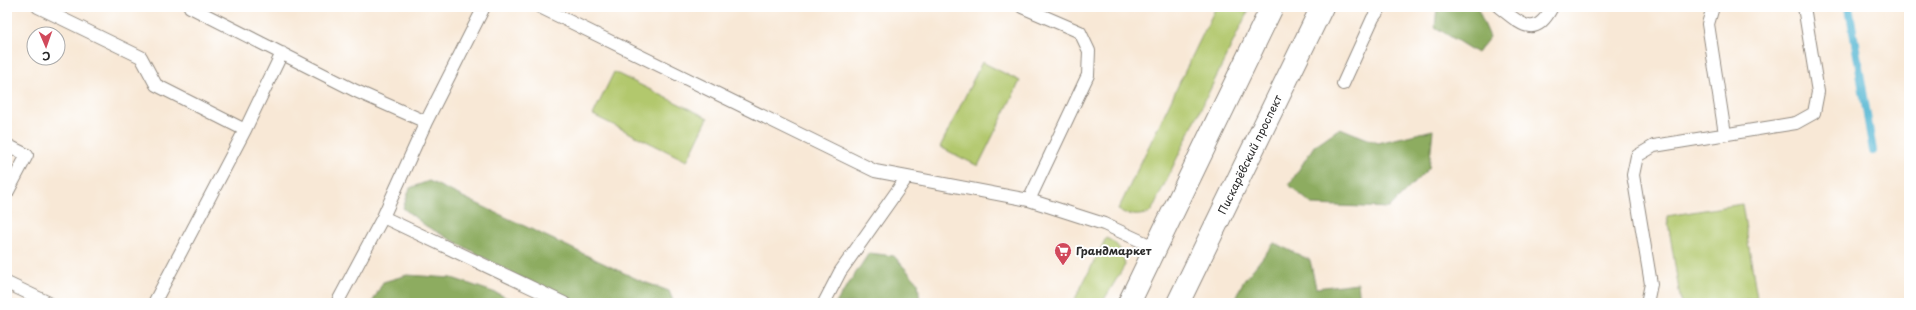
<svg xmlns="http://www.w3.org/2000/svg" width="1916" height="310" viewBox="0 0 1916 310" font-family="'Playpen Sans',sans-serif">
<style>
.green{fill:#b2c86d;stroke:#6e7a4c}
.forest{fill:#8dac60;stroke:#5c6c46}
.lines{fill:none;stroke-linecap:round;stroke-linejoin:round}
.stream{stroke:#53b6d2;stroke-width:8}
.lane-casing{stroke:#928a80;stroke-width:14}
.secondary-casing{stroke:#928a80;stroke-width:24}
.lane{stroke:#fff;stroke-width:12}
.secondary{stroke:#fff;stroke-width:22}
.labels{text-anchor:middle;stroke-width:4;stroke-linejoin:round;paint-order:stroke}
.street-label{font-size:11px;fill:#2b2b2b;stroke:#fff}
.poi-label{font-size:11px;font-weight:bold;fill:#2b2b2b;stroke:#fff;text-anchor:start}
</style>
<rect width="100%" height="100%" fill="#fff"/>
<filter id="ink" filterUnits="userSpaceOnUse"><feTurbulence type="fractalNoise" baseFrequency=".025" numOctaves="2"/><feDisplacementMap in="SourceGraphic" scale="8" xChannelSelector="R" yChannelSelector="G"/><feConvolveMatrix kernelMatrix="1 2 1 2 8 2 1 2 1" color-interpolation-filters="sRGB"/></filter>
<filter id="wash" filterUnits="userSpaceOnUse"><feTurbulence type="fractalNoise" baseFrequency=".012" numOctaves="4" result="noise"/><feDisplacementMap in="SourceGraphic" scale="16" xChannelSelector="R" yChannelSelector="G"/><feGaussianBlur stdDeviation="0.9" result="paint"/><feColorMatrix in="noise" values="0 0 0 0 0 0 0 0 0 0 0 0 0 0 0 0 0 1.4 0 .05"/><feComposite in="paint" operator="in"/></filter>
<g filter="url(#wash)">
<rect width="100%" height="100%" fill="#f8e8d6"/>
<!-- green -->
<path class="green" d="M1216 7H1250L1151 212C1138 217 1130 216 1118 210Z
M982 62 1020 81 978 166 940 147Z
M614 72 708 118 687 161 593 115Z
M1742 204 1757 298 1727 303H1681L1667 216Z
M1106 238C1119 244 1122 250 1125 265L1102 303H1073Z"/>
<!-- forest -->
<path class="forest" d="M1437 7H1477L1490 37 1477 53 1435 27Z
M1340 128 1378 143 1433 130 1429 168 1389 208 1313 205 1289 185 1314 146Z
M429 181 641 281 669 291 674 303H582L520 277 426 226 403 208 410 188Z
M1274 243 1310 260 1316 288 1358 283 1360 303H1233L1243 282Z
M869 253 894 256 918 283 920 303H836Z
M407 275 452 278 499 294 517 303H372L383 282Z"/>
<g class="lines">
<!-- stream -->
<path class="stream" d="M1849 7 1873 151"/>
</g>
</g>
<g filter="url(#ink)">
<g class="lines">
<defs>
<path id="lane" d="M38 7 141 57 156 85 245 130
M190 7 356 91 426 122
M540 7 875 171 1029 200 1104 224 1156 248
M1022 7 1080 32 1089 51 1088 75 1029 200
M1499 7C1521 24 1535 40 1552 7
M1713 7 1708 24 1725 134
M1343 84 1373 18 1381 7
M7 145 27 155 7 193
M383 217 564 303
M7 283 49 303
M154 303 245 130 282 53
M337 303 383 217 426 122 484 7
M824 303 840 272 907 177
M1647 303 1651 284 1633 175 1637 156 1654 146 1796 123 1814 113 1818 92 1804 7"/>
<g id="secondary">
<path d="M1129 303 1272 7"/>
<path id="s1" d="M1178 303 1322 7"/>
</g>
</defs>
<!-- lane casing -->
<use href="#lane" class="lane-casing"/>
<!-- secondary casing -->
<use href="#secondary" class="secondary-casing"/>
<!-- lane -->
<use href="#lane" class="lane"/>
<!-- secondary -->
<use href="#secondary" class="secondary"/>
</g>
</g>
<!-- icons -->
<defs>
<symbol id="supermarket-pin" viewBox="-11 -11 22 30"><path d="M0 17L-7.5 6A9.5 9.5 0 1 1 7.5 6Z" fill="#d1495b" stroke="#fff"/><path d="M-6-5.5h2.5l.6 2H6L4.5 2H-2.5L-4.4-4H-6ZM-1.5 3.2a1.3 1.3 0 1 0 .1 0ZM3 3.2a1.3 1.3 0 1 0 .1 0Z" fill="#fff"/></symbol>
</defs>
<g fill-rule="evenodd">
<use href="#supermarket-pin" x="1053" y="241" width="20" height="27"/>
</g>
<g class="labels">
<!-- street labels -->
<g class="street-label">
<text dy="4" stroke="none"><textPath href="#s1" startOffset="165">Пискарёвский проспект</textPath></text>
</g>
<!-- poi labels -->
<g class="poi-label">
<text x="1076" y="255">Грандмаркет</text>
</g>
</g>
<!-- margin -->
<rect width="1916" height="310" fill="none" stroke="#fff" stroke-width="24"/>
<!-- north arrow -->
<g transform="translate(46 46) rotate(178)"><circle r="19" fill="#ffffff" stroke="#aaaaaa"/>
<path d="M0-3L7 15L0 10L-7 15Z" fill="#d1495b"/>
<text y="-6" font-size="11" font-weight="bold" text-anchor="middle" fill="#2b2b2b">С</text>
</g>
</svg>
